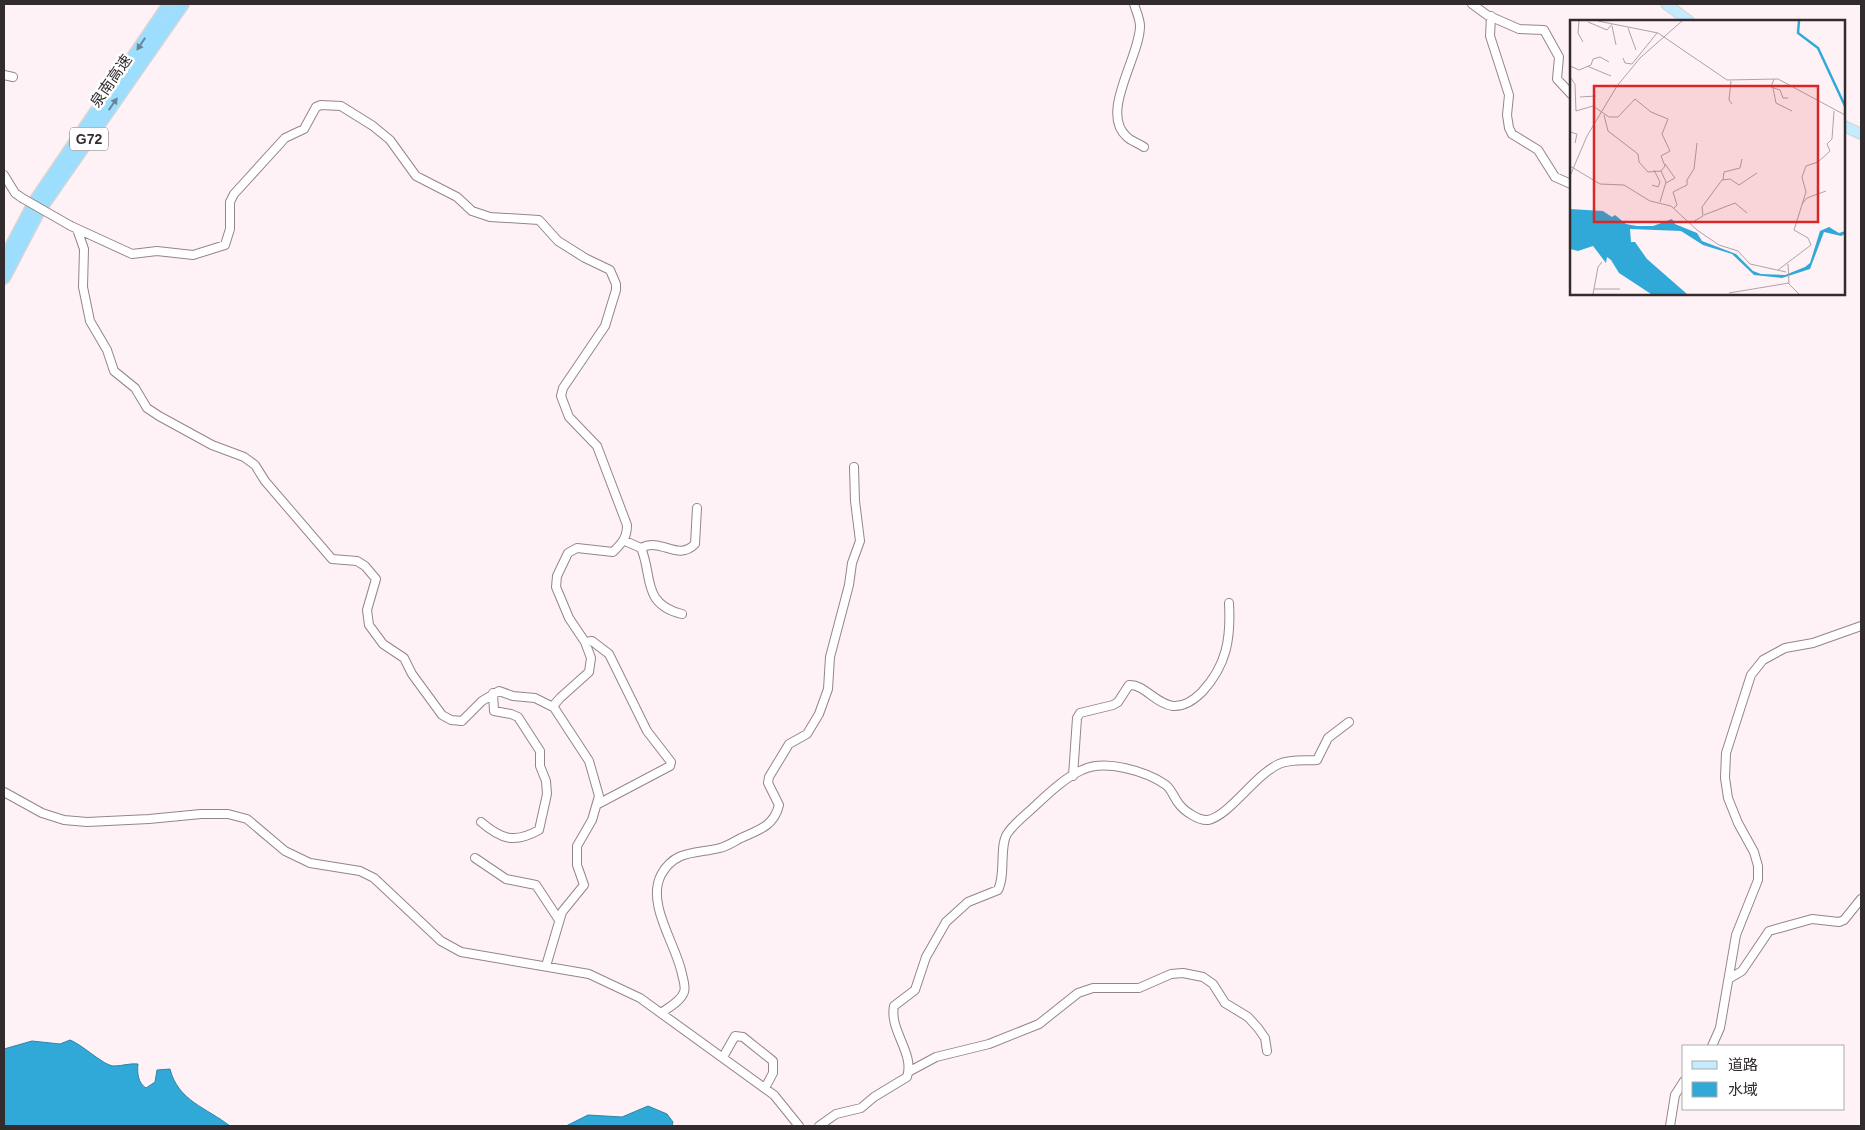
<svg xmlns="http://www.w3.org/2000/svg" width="1865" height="1130" viewBox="0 0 1865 1130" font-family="Arial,'Noto Sans SC',sans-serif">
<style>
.water{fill:#30a9d9;stroke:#3184a6}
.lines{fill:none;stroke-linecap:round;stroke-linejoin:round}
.minor-casing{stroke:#94858b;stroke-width:10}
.major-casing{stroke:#d6d5d5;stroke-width:12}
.highway-casing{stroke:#d6d5d5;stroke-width:14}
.minor{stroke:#fff;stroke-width:8}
.major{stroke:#c4ebfe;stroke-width:10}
.highway{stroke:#9ddefe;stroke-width:11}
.minor-bridge-casing{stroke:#94858b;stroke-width:10;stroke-linecap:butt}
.minor-bridge{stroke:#fff;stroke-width:8}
.oneway{fill:#688596}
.labels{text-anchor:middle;stroke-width:5;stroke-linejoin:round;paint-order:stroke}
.shield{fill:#fff;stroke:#706b6d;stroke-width:1}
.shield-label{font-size:14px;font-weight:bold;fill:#322c2f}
.street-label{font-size:15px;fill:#322c2f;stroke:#fff}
.inset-river{fill:none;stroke:#30a9d9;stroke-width:2.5}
.inset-road{fill:none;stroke:#ada3a7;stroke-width:1}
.view{fill:#d62828;fill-opacity:0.15;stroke:#d62828;stroke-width:2.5}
.inset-edge{fill:none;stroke:#322c2f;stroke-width:2.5}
</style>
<rect width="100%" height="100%" fill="#fff2f7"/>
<!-- water -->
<path class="water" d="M70 1040C83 1045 104 1066 114 1066 123 1066 129 1063 138 1064 137 1073 138 1083 146 1088L155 1082 157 1070 170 1069C178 1101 207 1108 230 1126H4V1049L32 1041 60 1044Z
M648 1106 667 1114 673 1122 672 1126H566L588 1115 622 1117Z"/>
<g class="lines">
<defs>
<path id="minor" d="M1134 4C1136 11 1140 19 1140 26 1140 57 1099 113 1127 137 1131 141 1138 143 1144 147
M1472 4 1487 15 1519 29 1544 30 1559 57 1557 79 1571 94
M1491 16 1490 36 1509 95 1507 115 1509 128 1512 134 1538 150 1555 177 1571 184
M4 75 13 77
M4 175 15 193 22 198
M71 226 132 254 157 251 193 255 225 245 230 229V202L234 194 285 138 304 129 316 107 321 105 341 106 373 126 390 140 416 176 457 197 472 211 490 217 539 220 558 241 585 258 610 270 616 284V290L605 326 563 388 561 396 569 417 597 446 627 525C627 538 622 543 613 552L577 548 568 553 557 576 556 587 569 618 585 642 591 658 589 672 560 698 553 706 589 761 599 796 592 820 577 846V865L584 885 562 912 546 966
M77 229 84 249 83 287 90 321 107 350 114 371 135 388 147 408 159 416 212 445 244 457 255 465 265 481 332 559 357 561 365 566 376 579 367 610 369 625 383 644 404 658 412 674 442 715 451 720 462 721 482 701 499 691 513 696 535 698 553 707
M625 541 641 548C653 575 641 604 682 614
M641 548C662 537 677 562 695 544L697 508
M585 642 592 641 609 654 647 731 671 762 670 766 598 804
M1073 776 1077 718 1080 713 1113 705 1118 702 1129 685C1144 684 1156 704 1173 706 1185 707 1194 700 1202 692 1227 665 1231 638 1229 603
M4 792 42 813 64 820 87 822 149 819 201 814H228L247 819 285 851 310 863 360 871 374 878 441 941 461 952 589 974 640 998 774 1095 799 1126
M481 822C501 839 514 844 539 830L547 794 546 781 540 766V751L518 717 511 714 494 711 493 693
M475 858 506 879 536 885 559 920
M1730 978 1742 971 1769 931 1812 919 1839 922 1844 920 1861 899
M661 1013C668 1008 681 1001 684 992 686 987 683 979 682 974 676 944 646 904 661 875 675 849 697 854 720 848 728 846 735 841 741 838 759 830 774 826 779 805L768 783 769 777 789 744 807 734 819 714 828 689 830 657 849 585 852 563 860 541 855 501 854 467
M1712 1046 1720 1028 1736 935 1758 880V866L1754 852 1738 823 1728 798 1725 778 1726 753 1751 675 1763 660 1785 648 1813 643 1861 626
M723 1057 735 1036 743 1037 773 1061V1073L765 1088
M910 1071 936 1057 989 1044 1039 1024 1078 993 1093 988H1139L1171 974 1183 973 1203 977 1213 984 1225 1003 1248 1017 1258 1028 1265 1038 1267 1051
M819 1126 836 1114 861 1108 874 1097 907 1077C915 1053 889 1031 894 1006L915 990 926 957 946 922 968 902 998 890C1006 874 999 847 1007 834 1014 823 1027 814 1037 804 1050 792 1066 777 1082 770 1105 759 1146 771 1166 785 1172 790 1174 798 1179 804 1184 811 1199 821 1208 820 1229 816 1256 774 1279 764 1291 759 1304 761 1317 760L1328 738 1349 722
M1670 1126 1675 1095 1684 1081"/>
<path id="major" d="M1666 4 1689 21
M1844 126 1861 134"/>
<path id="highway" d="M4 260 35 201 169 4
M4 278 39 211 183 4"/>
</defs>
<!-- minor casing -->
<use href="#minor" class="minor-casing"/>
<!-- major casing -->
<use href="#major" class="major-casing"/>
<!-- highway casing -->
<use href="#highway" class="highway-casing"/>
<!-- minor -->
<use href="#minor" class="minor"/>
<!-- major -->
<use href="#major" class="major"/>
<!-- highway -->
<use href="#highway" class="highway"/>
<defs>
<path id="minor-bridge" d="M22 198 71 226"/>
</defs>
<!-- minor-bridge casing -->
<use href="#minor-bridge" class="minor-bridge-casing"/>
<!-- minor-bridge -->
<use href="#minor-bridge" class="minor-bridge"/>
</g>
<!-- one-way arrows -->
<defs><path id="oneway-solid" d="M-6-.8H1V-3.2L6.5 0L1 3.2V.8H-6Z" transform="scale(1.25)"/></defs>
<g class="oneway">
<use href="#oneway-solid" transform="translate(141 44) rotate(124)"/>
<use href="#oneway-solid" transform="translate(113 104) rotate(-55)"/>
</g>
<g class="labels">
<!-- shield labels -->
<rect class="shield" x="70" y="127.5" width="38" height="23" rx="4"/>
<g class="shield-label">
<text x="89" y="144">G72</text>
</g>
<!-- street labels -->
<g class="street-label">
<text transform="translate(111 81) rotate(-55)" y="5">泉南高速</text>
</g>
</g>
<!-- overview -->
<g transform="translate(1570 20)">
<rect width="275" height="275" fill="#fff2f7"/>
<path d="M0 189 33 191 42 197 45 195 56 204 67 206H83L102 199 105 204 127 213 132 221 166 234 183 251 191 254 215 255 235 247 240 243 250 211 259 207 269 213 275 211V214L271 216 254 212 240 249 212 258 184 255 162 234 133 225 111 211 60 209 61 222H65L77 239 117 274H81L49 253 41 240 37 237 36 243 23 226 8 231 0 229Z" fill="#30a9d9"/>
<path class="inset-river" d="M229 1 228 13 248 28 275 86"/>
<path class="inset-road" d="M9 1 8 13 13 22M28 1 88 13 157 60 208 59 275 95M18 2 37 10 42 4M42 6 46 25M58 8 66 30M53 38 55 43 62 44 87 13M0 46 9 50 21 45 23 39 30 37 39 42M17 46 41 56M0 57 5 64 6 91 23 86 39 97H48L65 79 81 92 98 99 92 114 100 131 91 136 95 146 91 151 96 162 90 182M204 59 201 67 210 70 213 78H218M161 61 159 80 162 84M203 68 206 83 222 91M10 77 26 76M34 95 38 111 68 134 69 142 78 152 91 151M0 112 7 114 5 123M95 144 105 158 96 163M0 146 30 164 54 165 80 181 101 186 127 210 149 225 168 231 180 244 216 252M0 156 17 116 47 66 70 38 112 1M153 160 154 152 170 148 172 139M82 165 88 167 90 162 84 150M232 184 237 178 256 171M104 188 107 185 103 172 117 165V160L124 149 127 123M134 195 165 183 177 193M121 203 133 196 132 187 152 160 160 159 169 165 187 153M218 244 219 264 229 274M208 250 241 225 238 218 224 210 236 172 232 157 236 146 248 142 260 131 257 124 262 119 264 91M24 269H50M159 273 219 263M23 274 28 247 32 242"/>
<path class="view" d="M24 66H248V202H24Z"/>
<rect width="275" height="275" class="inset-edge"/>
</g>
<!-- border -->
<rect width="1865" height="1130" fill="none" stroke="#322c2f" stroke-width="10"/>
<!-- legend -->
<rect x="1682" y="1045" width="162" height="65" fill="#ffffff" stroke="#adabac"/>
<rect x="1692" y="1061" width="25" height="8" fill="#c4ebfe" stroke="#adabac"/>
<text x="1728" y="1070" font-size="15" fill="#322c2f">道路</text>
<rect x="1692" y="1082" width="25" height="15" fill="#30a9d9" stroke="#adabac"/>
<text x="1728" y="1095" font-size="15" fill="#322c2f">水域</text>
</svg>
